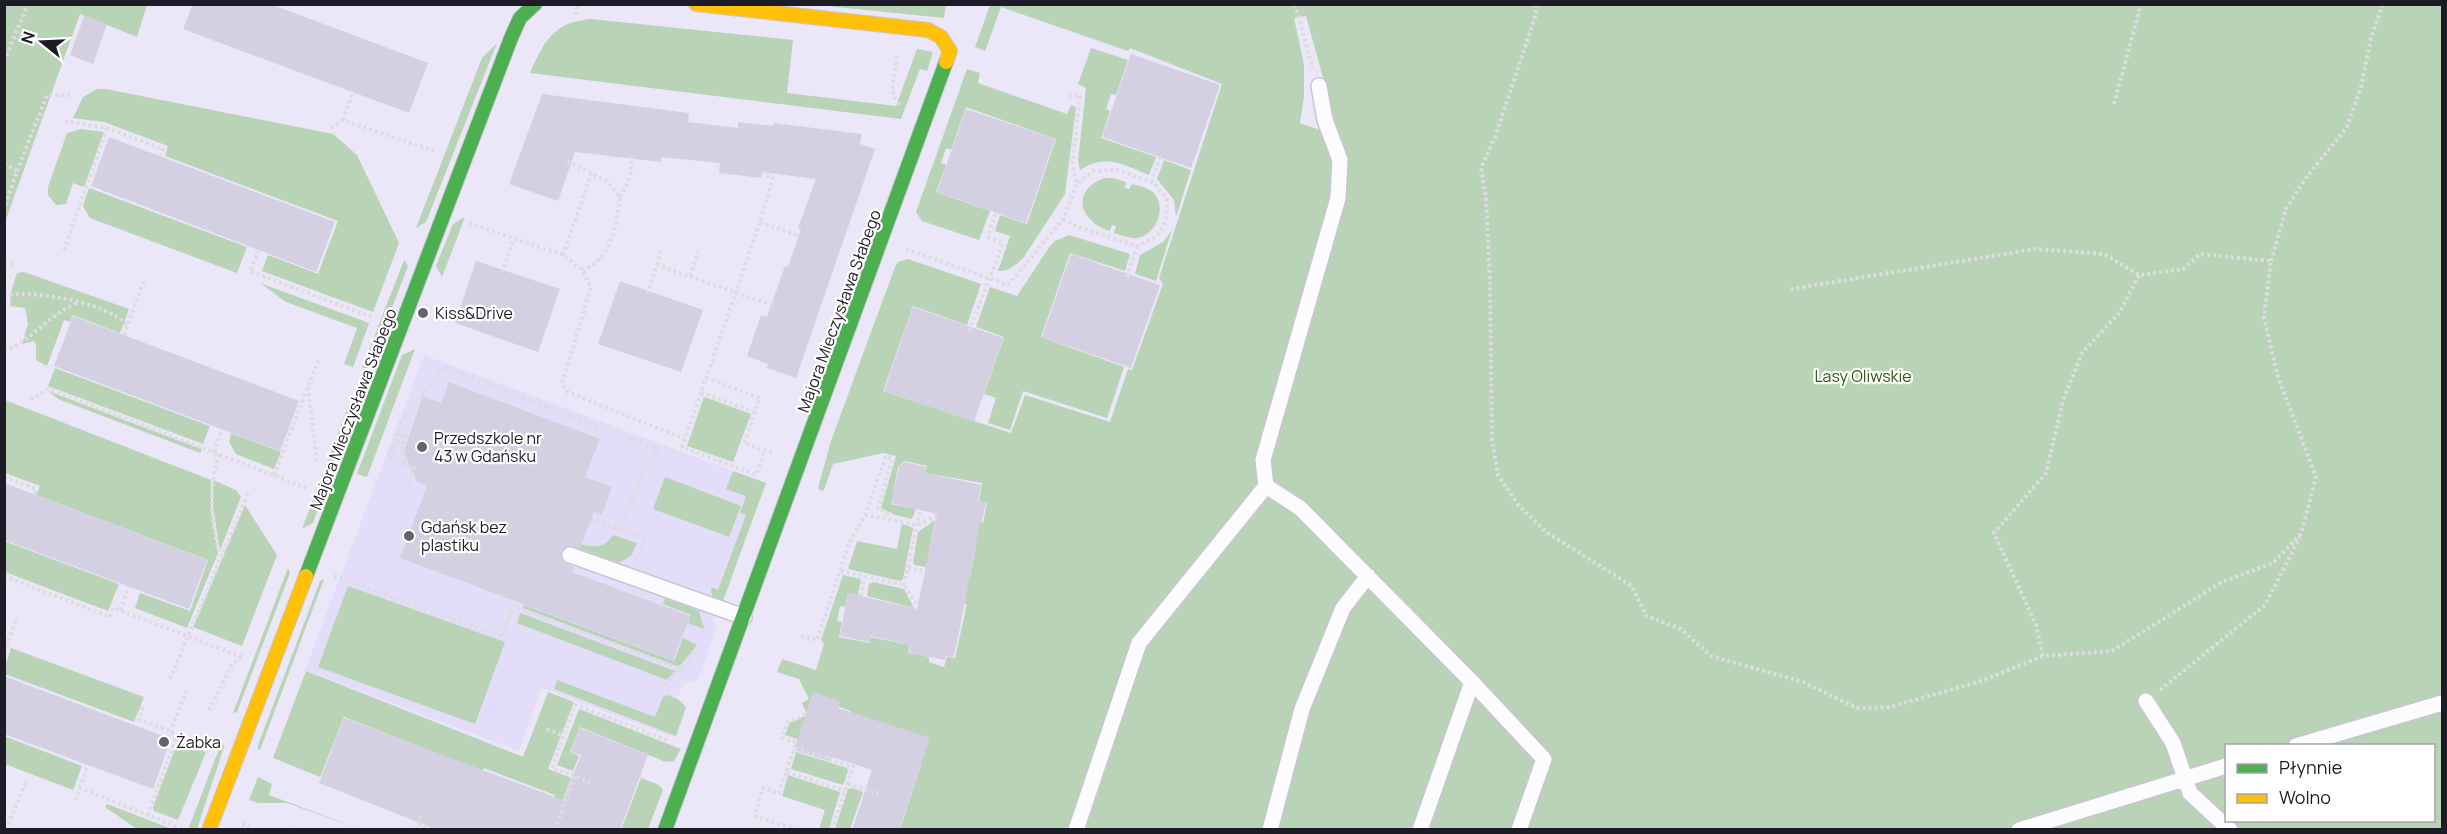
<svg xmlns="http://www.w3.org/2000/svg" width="2447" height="834" viewBox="0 0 2447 834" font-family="Manrope,sans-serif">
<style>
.built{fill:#e3ddf9}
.green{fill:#b8d3b5;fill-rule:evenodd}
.building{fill:#d4d0e2}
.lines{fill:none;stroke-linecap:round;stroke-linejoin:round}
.lane-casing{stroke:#c9c6d3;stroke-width:18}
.fast-casing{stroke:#c9c6d3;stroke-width:16}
.slow-casing{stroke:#c9c6d3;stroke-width:16}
.path{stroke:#dddce1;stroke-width:4;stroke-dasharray:3 3;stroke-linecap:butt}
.lane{stroke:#fcfbfe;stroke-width:15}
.fast{stroke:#4caf50;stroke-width:14}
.slow{stroke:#ffc107;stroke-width:14}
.poi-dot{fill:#65626f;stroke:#fff;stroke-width:2}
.labels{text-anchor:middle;stroke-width:4.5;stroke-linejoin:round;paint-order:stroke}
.street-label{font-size:16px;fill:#1d1b25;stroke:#fff}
.poi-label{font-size:16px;fill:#1d1b25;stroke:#fff;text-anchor:start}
.park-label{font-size:16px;fill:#275a10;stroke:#fff}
</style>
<rect width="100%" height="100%" fill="#ebe7f8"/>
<!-- built -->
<path class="built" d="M424 355 765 483 712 616 717 628 698 679 683 684 676 701 684 715 675 738 542 688 519 751 305 670Z"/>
<!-- green -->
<path class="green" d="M5 5H147L137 37 80 14 5 222Z
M817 5H946L944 18Z
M990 5H2442V829H900L921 765 849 719 851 711 821 701 807 742 785 735 790 723 807 715 802 703 809 699 799 679 777 672 782 659 816 670 824 644 821 640 843 575 861 579 858 595 848 593 845 607 840 606 837 621 842 622 839 637 869 643 870 637 910 645 908 653 929 657V662L944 667 947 657 955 658 967 604 958 602 970 576 976 546 970 545 975 521 983 523 987 503 979 501 982 483 925 473 927 466 905 461 898 467 891 504 916 509 912 519 895 515 881 508 896 456 883 453 833 464 824 490 821 491 818 488 831 441 895 267 898 262 908 259 981 284 967 325 913 306 883 391 1011 433 1025 395 1110 422 1128 369 1132 370 1163 284 1159 278 1222 84 1130 48 1128 51 1001 7 985 51 975 47ZM1306 16 1335 121 1320 130 1300 123 1304 97V65L1294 18ZM2226 746H2434V820H2226Z
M591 19 793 40 787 93 896 106 917 49 933 52 927 71 920 69 901 119 530 73C544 42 553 22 591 19Z
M497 43 426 222 416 228 482 58Z
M1091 48 1128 60 1116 95 1111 94 1106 109 1110 111 1101 138 1156 157 1149 175C1125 165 1105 153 1080 170L1078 161 1086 88 1078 84Z
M967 69 980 73 978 83 1067 114 1071 105 1076 107 1065 194 1024 257C1016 265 1010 271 998 271L1010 236 995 231 1000 215 1027 224 1056 139 966 107 951 150 946 148 941 163 946 165 936 192 990 211 979 240 922 221 916 212Z
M97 89H106L333 134 357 155 399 243 373 312 262 271 268 255 318 274 338 221 165 156 168 146 104 122 73 118 83 97Z
M81 129 104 132 84 187 73 183 66 204 56 205 48 195V187L67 133Z
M1164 160 1191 170 1176 217 1174 200 1157 179Z
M1104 178H1113L1126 182 1125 188 1129 189 1132 184C1137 185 1145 187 1150 190 1169 202 1158 235 1137 238 1130 239 1121 235 1114 233L1116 226 1112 225 1110 231C1080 222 1070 191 1104 178Z
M89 188 247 247 237 273 90 218 83 206Z
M465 217 442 277 436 266 453 224Z
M1172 230 1156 281 1135 274 1140 255 1163 242Z
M1069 235 1130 254 1125 271 1070 253 1041 337 1124 367 1107 418 1023 391 1010 430 988 423 996 398 984 394 1004 337 976 327 990 287 1017 296 1050 246 1055 241Z
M404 260 408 266 369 368H362Z
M24 272 129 309 120 333 73 315 70 322 64 320 47 366 36 360V344L34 341 22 344 28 324 25 308 10 306 11 292 17 273Z
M260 283 369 323 353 367 344 364 357 328 286 302Z
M415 349 367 477 357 474 402 355Z
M55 368 210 426 203 444 48 386Z
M48 391 202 449 200 453 58 399Z
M704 397 751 414 733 462 687 446Z
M5 400 211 480V509L218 553 187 628 135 608 140 593 190 611 208 560 36 495 40 486 5 473Z
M348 407 350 417 313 523 302 529Z
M231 433 281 452 274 469 236 454 229 442Z
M733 471 766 483 723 601 712 597 711 587 718 590 746 515 740 513 746 496 726 489Z
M665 477 741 506 729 537 653 509Z
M213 480 236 490 241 497 220 550 213 508Z
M245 505 277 555 242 646 193 627Z
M935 520 926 567 915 565 913 562 918 532Z
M902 524 913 528 903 579 900 581 848 569 857 541 897 549Z
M613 535 637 543 631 556 619 563 565 543 567 539C584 545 601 554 613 535Z
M4 541 119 584 108 611 5 572Z
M288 568 290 573 237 712 233 713Z
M324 579 260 750 257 748 320 581Z
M873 582 904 589 914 608 867 596 869 584Z
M348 586 505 642 475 724 318 667Z
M665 598 699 611 704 629 688 623 691 615 663 604Z
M524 605 674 661 683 638 697 645 679 667 523 608Z
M520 613 675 671 667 680 517 623Z
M11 648 144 697 134 722 5 674V667Z
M306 671 523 757 548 692 574 702 548 769 571 778 551 829 543 827 555 795 484 768 482 771 344 717 320 777 273 758Z
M557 680 655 717 663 697 667 695 679 700 686 707 676 736 554 689Z
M579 709 681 749 674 761 666 762 580 727 570 752 579 756 573 771 557 765Z
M4 736 82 766 73 790 5 764Z
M222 741 224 747 197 829 188 830Z
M181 743 206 752 178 820 154 811 153 807 177 744Z
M796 752 847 768 848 771 843 785 791 769Z
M788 775 840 792 829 829H819L825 810 782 796Z
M258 777 272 784 269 795 360 829 287 803H258L249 800Z
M641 778 659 785 663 790 648 829 621 830Z
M852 788 863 792 850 829H835L848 789Z
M107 804 172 829H137L105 807Z"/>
<!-- building -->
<path class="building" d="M193 4H270L428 63 409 113 183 29Z
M84 16 107 24 93 64 70 55Z
M1131 54 1220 85 1191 168 1102 137Z
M542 94 689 113 688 122 738 128V122L773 126 774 123 862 134 860 144 875 149 796 378 767 368 768 364 747 356 761 315 767 317 785 266 788 267 801 229 798 228 816 179 762 172 761 178 719 173 720 163 661 157V162L575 152 558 201 509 184Z
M966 109 1055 139 1026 223 937 192Z
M109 137 335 222 316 272 91 186Z
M1071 254 1160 285 1131 368 1042 337Z
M476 261 560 289 538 352 455 323Z
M620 281 703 310 681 372 598 344Z
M913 307 1003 338 974 422 884 391Z
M73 316 299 401 280 451 54 366Z
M449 382 600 439 585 477 612 487 602 515 594 512 580 548 568 546 561 551V557L563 562 574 567 572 572 690 616 673 660 400 558 427 486 417 482 404 451 423 396 441 403Z
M905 462 926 467 925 473 981 485 978 501 986 503 982 522H980L956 648 953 657 946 656 945 660 909 653 911 645 870 636 869 642 840 636 848 593 917 609 937 514 891 503 899 467Z
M4 483 207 560 189 609 4 540Z
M4 676 171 739 153 789 4 734Z
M813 692 840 701 838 708 930 738 899 830H852L872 770 833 757 831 762 794 750Z
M344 718 563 800 581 755 571 752 580 728 648 755 620 830H438L319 783Z"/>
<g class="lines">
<defs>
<path id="lane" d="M1266 486 1300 508 1472 682 1544 759 1519 830
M570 555 744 617
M2146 701 2173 743 2190 793 2230 830
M2296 746 2442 703
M1076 830 1139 643 1266 486 1263 460 1338 198 1340 160 1325 120 1319 86
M1270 830 1302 709 1343 608 1368 576
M1420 830 1472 682
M2019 830 2226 766"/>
<path id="fast" d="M306 576 511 38 520 18 535 4
M665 830 946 62"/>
<path id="slow" d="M696 4 928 30 941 37 950 51 946 62
M209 830 306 576"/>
</defs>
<!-- lane casing -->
<use href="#lane" class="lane-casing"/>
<!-- fast casing -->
<use href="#fast" class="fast-casing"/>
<!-- slow casing -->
<use href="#slow" class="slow-casing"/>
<!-- path -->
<path class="path" d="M1295 4 1313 69
M1536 4V14L1495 137 1481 168 1486 198 1490 282 1492 440 1498 475 1519 506 1546 532 1632 586 1646 616 1681 629 1711 656 1803 682 1857 708 1890 707 1981 681 2043 656 2112 651 2222 582 2273 563 2301 534 2316 477 2278 377 2264 318 2271 261 2200 254 2183 269 2139 275 2104 254 2035 249 1791 289
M576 15 577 4
M897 56 892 91 899 106
M4 61 28 4
M2114 104 2141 4
M343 120 353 92
M65 121 107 128 163 149 160 156
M331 128 343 120 437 152
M567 161 608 182 620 197C616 226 613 257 583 270
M4 163 17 171 4 209
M17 171 47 95H74
M1151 182 1160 158
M620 197C630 181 633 170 631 151
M1063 219 1078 227 1137 246C1163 235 1167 228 1167 199L1154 183 1118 170 1093 171 1077 184
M760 222 799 236
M469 223 563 255 583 270 591 288 562 383 568 392 685 439 760 222 773 177 766 176V169
M906 249 1008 285 1063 219 1077 184 1072 166 1080 95 1069 97
M64 250 107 128
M259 250 250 271 374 318
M563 255 591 174
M2271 261 2286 209 2305 179 2347 127 2361 87 2371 38 2383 4
M4 264 16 263
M657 265 662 247
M502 273 514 239
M690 276 698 252
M1127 277 1137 246
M647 294 657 265 774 306
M4 295C38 291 103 301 127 325
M969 331 1003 243 988 237 996 212
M124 335 144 281
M4 351C32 340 50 314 77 303
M706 378 760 398 744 443 772 453
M308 387 317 463
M701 393 755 412
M31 400 48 389 309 489
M685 439 682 447 756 475 765 450
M214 452 222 429
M219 454C209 487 210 522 220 555
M388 458 400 425 443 367 658 449 644 468 625 518 617 529
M390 459 414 468 406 491
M391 459 402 432 407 434 401 451 407 465
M274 475 319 358
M4 477 36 489 35 494
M865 515 916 525 937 516
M591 519 645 538 637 559
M908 568 925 571
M841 571 904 585 918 606
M4 576 110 617 113 608 245 658
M334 576 502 637 515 601
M904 585 920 510
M861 596 864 577
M512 606 692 673
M120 610 129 587
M801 636 817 640 849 543 865 515 886 456 892 458 878 509 886 512 890 520
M4 652 17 618
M2043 656 2036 625 1994 533 2046 473 2063 401 2082 353 2120 312 2139 275
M170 679 249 491
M664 685 700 646
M2160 690 2265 605 2300 537
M143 707 139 719 171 731 176 739
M209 710 232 665 242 656
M547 729 564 736
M168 738 186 692
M795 748 853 767
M828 758 830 751
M787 772 845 791
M574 776 552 768 575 705 669 741
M848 784 879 794
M80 788 88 765
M75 800 80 788 183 829
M148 815 176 739 209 751
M242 824 257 830
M418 824 431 830
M6 830 26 781
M290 830 291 826
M416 830 422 814
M555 830 574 776 591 783
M797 830 755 816 763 788 779 793 796 742 782 738 787 723 805 714
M832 830 854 764"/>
<!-- lane -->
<use href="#lane" class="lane"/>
<!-- fast -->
<use href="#fast" class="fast"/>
<!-- slow -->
<use href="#slow" class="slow"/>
</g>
<!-- markers -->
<g class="poi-dot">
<circle cx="423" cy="313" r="6"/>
<circle cx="422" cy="447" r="6"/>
<circle cx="409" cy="536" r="6"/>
<circle cx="164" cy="742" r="6"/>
</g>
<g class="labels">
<!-- street labels -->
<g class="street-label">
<text transform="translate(839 311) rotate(-70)" y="6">Majora Mieczysława Słabego</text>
<text transform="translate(353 409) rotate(-69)" y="6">Majora Mieczysława Słabego</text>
</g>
<!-- poi labels -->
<g class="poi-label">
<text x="435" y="319">Kiss&amp;Drive</text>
<text x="434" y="444">Przedszkole nr<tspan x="434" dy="18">43 w Gdańsku</tspan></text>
<text x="421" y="533">Gdańsk bez<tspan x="421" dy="18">plastiku</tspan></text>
<text x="176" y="748">Żabka</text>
</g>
<!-- park labels -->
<g class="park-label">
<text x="1863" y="382">Lasy Oliwskie</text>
</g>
</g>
<!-- border -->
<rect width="2447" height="834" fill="none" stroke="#1d1b25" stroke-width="12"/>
<!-- legend -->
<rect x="2225" y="744" width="210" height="78" fill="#ffffff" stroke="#a5a4a8" stroke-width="1.5"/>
<rect x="2237" y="764" width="30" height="9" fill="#4caf50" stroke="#a5a4a8" stroke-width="1.5"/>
<text x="2279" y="774" font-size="18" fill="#1d1b25">Płynnie</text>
<rect x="2237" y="794" width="30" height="9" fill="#ffc107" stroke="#a5a4a8" stroke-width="1.5"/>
<text x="2279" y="804" font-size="18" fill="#1d1b25">Wolno</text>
<!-- north arrow -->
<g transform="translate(42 42) rotate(288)" stroke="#ffffff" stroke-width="4.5" paint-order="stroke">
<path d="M0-4.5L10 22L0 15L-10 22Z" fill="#1d1b25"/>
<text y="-9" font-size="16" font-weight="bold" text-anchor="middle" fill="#1d1b25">N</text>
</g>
</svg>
